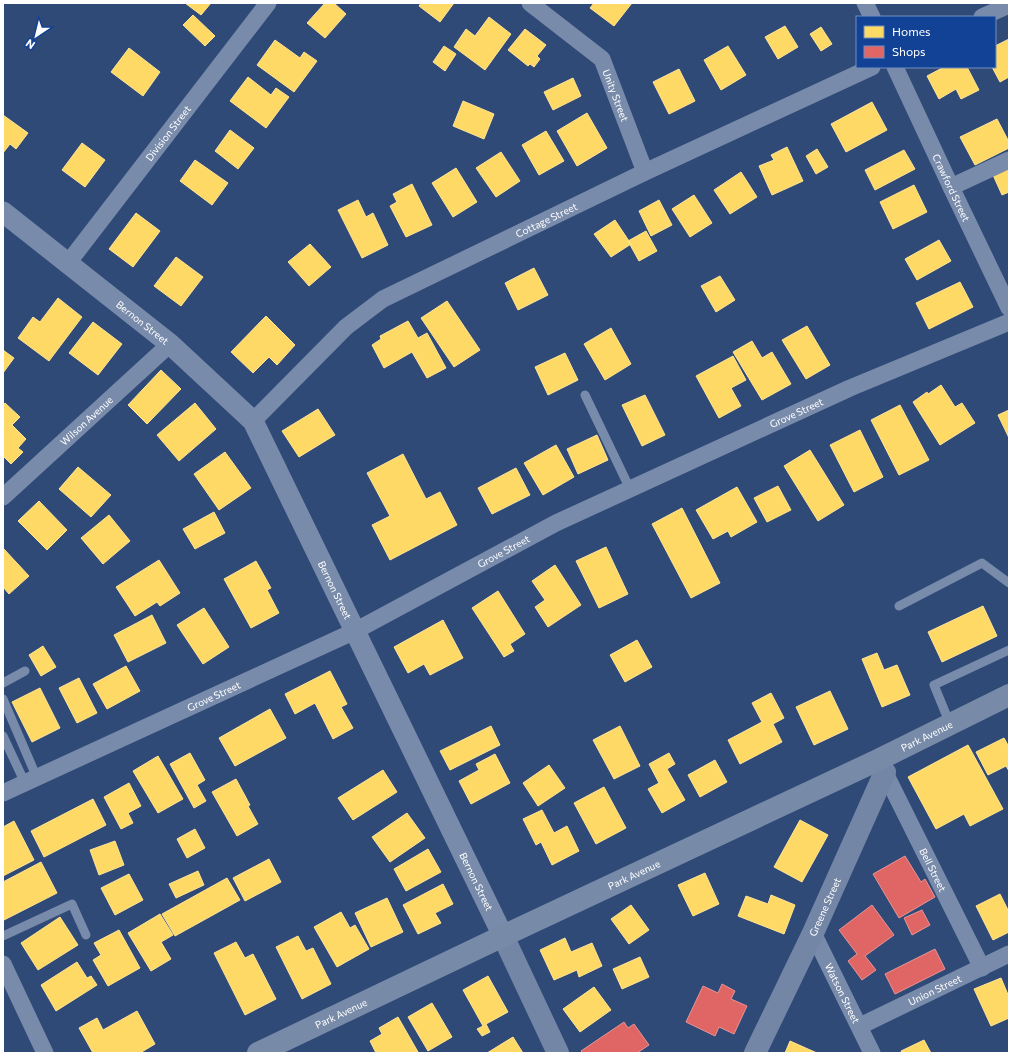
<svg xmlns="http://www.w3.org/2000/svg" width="1012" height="1056" viewBox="0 0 1012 1056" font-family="Commissioner,sans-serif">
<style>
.homes{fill:#ffd966;stroke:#ffe494}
.shops{fill:#e06666;stroke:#e99494}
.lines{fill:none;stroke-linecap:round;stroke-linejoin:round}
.service{stroke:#798baa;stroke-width:9}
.minor{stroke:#798baa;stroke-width:17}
.tertiary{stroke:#798baa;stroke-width:21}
.secondary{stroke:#7486a6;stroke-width:22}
.primary{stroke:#778aa8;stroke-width:22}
.labels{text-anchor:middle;stroke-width:4;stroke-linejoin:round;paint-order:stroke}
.street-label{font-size:10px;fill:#fff;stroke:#124295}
</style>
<rect width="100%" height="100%" fill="#304a77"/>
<!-- homes -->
<path class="homes" d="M185 3H211L201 15Z
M325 3H334L346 14 325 38 307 23Z
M421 3H454L440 22 419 6Z
M594 3H632L614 26 590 8Z
M193 15 215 36 205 46 183 25Z
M489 17 511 34 485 70 454 47 466 29 475 36Z
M785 26 798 47 778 59 765 37Z
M821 27 832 44 821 51 810 34Z
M525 29 546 45 537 56 540 59 534 67 530 64 528 66 508 50Z
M1009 39V77L1000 82 992 67H995V46Z
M275 40 300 58 304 52 317 61 294 92 257 65Z
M444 46 456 54 445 71 433 62Z
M728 46 746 75 721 90 704 60Z
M129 48 160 72 143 96 111 72Z
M944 67H967L979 90 961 99 956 89 939 99 927 76Z
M679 69 695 101 669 114 653 82Z
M248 77 271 95 276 88 289 97 266 128 230 101Z
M573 78 581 96 553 110 544 92Z
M463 101 494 114 484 139 453 126Z
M872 102 887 130 846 152 831 124Z
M587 113 607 148 577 166 557 131Z
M3 115 28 133 16 149 10 144 3 153Z
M997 119 1009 142V148L975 165 960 137Z
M230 130 254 148 238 169 215 151Z
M546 131 564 161 539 175 522 145Z
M82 143 105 160 85 187 62 170Z
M787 147 803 181 772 195 759 166 774 160 771 155Z
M817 149 828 167 816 174 806 156Z
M904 150 915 169 875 190 865 170Z
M501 152 520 181 496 197 476 168Z
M195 160 228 183 212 205 180 181Z
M1009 167V192L1002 195 993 175Z
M456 168 477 202 453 217 432 183Z
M741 172 757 197 730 214 714 190Z
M412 184 432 225 406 237 390 206 397 202 393 194Z
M914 185 927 212 893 229 880 202Z
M694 195 712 223 690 237 672 209Z
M358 200 366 217 373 213 388 245 362 258 338 210Z
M659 200 672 225 651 236 639 211Z
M136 213 160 231 133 267 109 249Z
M615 220 631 244 611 257 594 234Z
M646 231 657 251 639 261 628 241Z
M939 240 951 261 917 280 905 259Z
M310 244 331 267 309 286 288 262Z
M176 257 203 277 181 306 154 286Z
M534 268 548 295 518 310 505 283Z
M720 276 735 300 716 312 701 286Z
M960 282 973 307 929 329 916 303Z
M58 298 82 317 49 361 18 338 33 317 40 322Z
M447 301 480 350 454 367 421 318Z
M266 316 295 345 277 365 269 357 253 373 231 352Z
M408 321 418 338 427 333 446 368 427 378 412 352 384 368 372 345 381 339 380 336Z
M93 322 122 344 98 375 69 353Z
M807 326 830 365 806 379 782 340Z
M611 328 631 364 605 380 584 344Z
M752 341 762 358 772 352 791 384 762 400 733 352Z
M3 350 14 358 3 373Z
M565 353 578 380 548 395 535 367Z
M733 356 746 380 731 388 741 406 719 418 696 376Z
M161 370 181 389 147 424 128 405Z
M941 385 955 407 962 403 975 423 940 445 913 402 927 392 928 394Z
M645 395 665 435 642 446 622 405Z
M5 403 20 417 12 425 26 439 18 448 23 452 11 464 3 456V405Z
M195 403 216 429 179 461 157 435Z
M900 405 929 460 899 475 871 420Z
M318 409 335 435 299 457 282 431Z
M1009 410V438L998 415Z
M860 430 883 477 854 492 830 445Z
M597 435 608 460 578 474 567 449Z
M556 445 574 477 543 495 524 463Z
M810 450 844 505 818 521 784 466Z
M225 452 251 488 219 510 194 474Z
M403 454 426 499 440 492 457 525 390 560 372 525 390 516 367 473Z
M78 467 111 495 91 517 59 489Z
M516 468 530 495 492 514 478 488Z
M778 486 791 510 767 522 754 498Z
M737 487 757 522 731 537 728 531 713 539 696 510Z
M39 501 67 530 47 550 18 521Z
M682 508 720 583 691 598 652 524Z
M214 512 225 533 195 549 183 529Z
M109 515 130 541 103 564 81 538Z
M606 547 628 594 599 608 576 561Z
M3 548 29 576 9 594 3 587Z
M159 560 180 593 160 606 157 602 135 616 116 587Z
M256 561 271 588 267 590 279 613 251 628 224 579Z
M555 565 581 605 548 627 535 607 545 600 532 581Z
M498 591 525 634 510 644 514 651 504 657 472 608Z
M983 606 997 636 942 662 928 632Z
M204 608 229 647 203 664 177 625Z
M152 615 166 643 128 662 114 635Z
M443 620 463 658 430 675 424 664 408 673 394 647Z
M637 640 652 667 625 682 610 655Z
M43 646 56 667 41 676 29 655Z
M877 653 884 670 897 665 910 695 882 707 862 659Z
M126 666 140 691 107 709 93 684Z
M330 671 347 704 341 707 353 728 333 739 315 703 295 714 285 694Z
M79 678 97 713 77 723 59 688Z
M40 688 60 728 32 742 12 702Z
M830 691 848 729 814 745 796 707Z
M771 693 784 718 773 724 782 742 740 764 728 740 762 722 752 703Z
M270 709 286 738 235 766 219 738Z
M491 726 500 745 450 770 440 751Z
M620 726 640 766 614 779 593 740Z
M1004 738 1009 747V771L1006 766 988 775 976 752Z
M968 745 1003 809 970 826 964 814 936 829 908 777Z
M190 753 205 780 197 785 206 801 194 808 170 764Z
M669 753 675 764 667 769 685 800 662 813 648 789 659 783 649 764Z
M495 754 510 783 471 804 459 781 479 770 476 764Z
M158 756 183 799 158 813 133 771Z
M715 760 727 782 700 797 688 775Z
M549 765 565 788 538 806 523 783Z
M383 770 397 792 353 820 338 798Z
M236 779 250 805 248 806 258 824 237 836 212 792Z
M129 783 141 806 128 813 133 823 121 829 104 797Z
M604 787 626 828 596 844 574 803Z
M93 799 106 825 44 857 31 831Z
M542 810 554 833 567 826 579 851 552 865 541 842 536 845 523 819Z
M407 813 425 838 390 862 372 837Z
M800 820 828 835 802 882 774 867Z
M14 821 34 860 3 876V827Z
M195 829 205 848 187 858 177 839Z
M115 841 124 865 99 875 90 850Z
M428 849 441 872 406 891 394 869Z
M269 859 281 882 245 901 233 878Z
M41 862 57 893 4 920 3 918V882Z
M198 871 204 885 176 898 169 884Z
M705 873 719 904 693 916 678 885Z
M129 874 143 900 115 915 101 888Z
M227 878 240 900 175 936 162 914Z
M443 884 453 904 435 913 441 923 418 934 403 905Z
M1000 894 1009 912V932L993 940 976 906Z
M771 895 795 905 784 934 738 916 746 896 768 904Z
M387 898 403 932 371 947 355 913Z
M631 905 649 930 629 944 611 919Z
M341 912 350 928 355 925 369 949 337 967 314 927Z
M160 914 173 935 161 942 171 959 151 971 128 933Z
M60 917 78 945 38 970 21 943Z
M119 930 140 968 108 986 93 960 101 955 94 943Z
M298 936 306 951 313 948 331 984 302 999 276 947Z
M565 938 571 952 592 943 602 966 579 977 577 970 554 980 540 950Z
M236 942 245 958 253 954 276 999 245 1015 214 953Z
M640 957 649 977 622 989 613 969Z
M77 962 87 978 91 976 97 985 56 1011 41 985Z
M488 976 508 1012 486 1024 490 1032 482 1036 477 1029 483 1026 463 990Z
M1001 978 1009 997V1018L991 1026 974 989Z
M594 987 611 1010 580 1032 563 1009Z
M432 1003 452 1037 428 1051 408 1017Z
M137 1011 155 1044 140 1053H93L79 1028 97 1018 103 1030Z
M398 1017 418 1052 416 1053H376L370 1041 382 1034 379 1028Z
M513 1037 523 1053H487Z
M924 1040 931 1053H902L901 1051Z
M790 1041 817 1053H785Z"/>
<!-- shops -->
<path class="shops" d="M905 856 921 882 925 879 935 897 899 918 873 874Z
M872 905 894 935 865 956 876 970 862 980 848 961 857 954 839 930Z
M922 910 930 925 912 935 904 918Z
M935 949 945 969 895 994 885 974Z
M722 984 735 991 731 999 747 1006 734 1034 719 1027 715 1036 686 1022 703 986 718 993Z
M624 1022 628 1028 634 1024 649 1045 637 1053H583L581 1051Z"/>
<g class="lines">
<!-- service -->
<path class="service" d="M585 395 630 489
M899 606 982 563 1009 583
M3 683 25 671
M3 699 37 778
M950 724 934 685 1009 650
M3 736 25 783
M3 936 72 904 86 935"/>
<!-- minor -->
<g class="minor">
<path id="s1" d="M530 3 602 59 645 172"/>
<path d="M865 3 872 17"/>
<path d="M982 17 1009 5"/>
<path id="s2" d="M895 67 951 187 1009 308"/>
<path d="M951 187 1009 160"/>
<path id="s3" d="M68 263 268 3"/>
<path id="s4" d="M253 421 346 327 383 299 645 172 872 67"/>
<path id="s5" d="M3 497 170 344"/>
<path id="s6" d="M881 765 982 968"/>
<path id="s7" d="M3 793 355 631 556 523 850 388 1009 322"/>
<path id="s8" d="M813 933 872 1053"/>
<path d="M3 964 45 1053"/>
<path id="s9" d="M860 1026 1009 954"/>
</g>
<!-- tertiary -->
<path class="tertiary" id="s10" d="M3 212 170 344 253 421 503 936"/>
<!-- secondary -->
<g class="secondary">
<path d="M503 936 558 1053"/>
<path id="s11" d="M755 1053 813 933 885 772"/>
</g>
<!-- primary -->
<path class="primary" id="s12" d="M258 1053 503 936 878 760 1009 695"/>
</g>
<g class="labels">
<!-- street labels -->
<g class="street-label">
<text dy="4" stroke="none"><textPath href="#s1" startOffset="130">Unity Street</textPath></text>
<text dy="4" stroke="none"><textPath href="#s3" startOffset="164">Division Street</textPath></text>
<text dy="4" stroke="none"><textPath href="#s2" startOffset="133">Crawford Street</textPath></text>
<text dy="4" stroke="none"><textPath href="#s4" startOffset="360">Cottage Street</textPath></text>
<text dy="4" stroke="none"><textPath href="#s10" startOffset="178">Bernon Street</textPath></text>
<text dy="4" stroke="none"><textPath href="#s7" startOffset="880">Grove Street</textPath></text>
<text dy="4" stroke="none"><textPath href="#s5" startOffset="113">Wilson Avenue</textPath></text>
<text dy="4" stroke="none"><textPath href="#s7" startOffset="556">Grove Street</textPath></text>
<text dy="4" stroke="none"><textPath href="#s10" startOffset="514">Bernon Street</textPath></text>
<text dy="4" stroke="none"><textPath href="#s7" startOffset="232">Grove Street</textPath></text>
<text dy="4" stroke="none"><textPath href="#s12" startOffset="740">Park Avenue</textPath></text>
<text dy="4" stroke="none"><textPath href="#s6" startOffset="117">Bell Street</textPath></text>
<text dy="4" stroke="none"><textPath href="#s12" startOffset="416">Park Avenue</textPath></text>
<text dy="4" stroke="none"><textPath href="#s10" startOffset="838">Bernon Street</textPath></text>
<text dy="4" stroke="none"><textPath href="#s11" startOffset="162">Greene Street</textPath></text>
<text dy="4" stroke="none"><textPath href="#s9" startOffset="83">Union Street</textPath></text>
<text dy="4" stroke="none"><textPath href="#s8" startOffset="67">Watson Street</textPath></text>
<text dy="4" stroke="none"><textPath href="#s12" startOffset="92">Park Avenue</textPath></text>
</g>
</g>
<!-- border -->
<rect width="1012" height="1056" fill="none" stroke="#ffffff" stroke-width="8"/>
<!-- legend -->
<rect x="856" y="16" width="140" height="52" fill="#124295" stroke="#718ebf"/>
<rect x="864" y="26" width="20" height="12" fill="#ffd966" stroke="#718ebf"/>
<text x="892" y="36" font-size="12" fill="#ffffff">Homes</text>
<rect x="864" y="46" width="20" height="12" fill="#e06666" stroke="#718ebf"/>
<text x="892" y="56" font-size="12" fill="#ffffff">Shops</text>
<!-- north arrow -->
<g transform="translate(36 36) rotate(215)" stroke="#124295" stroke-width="3" paint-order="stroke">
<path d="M0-3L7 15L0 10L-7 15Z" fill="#ffffff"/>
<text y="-6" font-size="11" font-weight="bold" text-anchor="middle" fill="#ffffff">N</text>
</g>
</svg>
